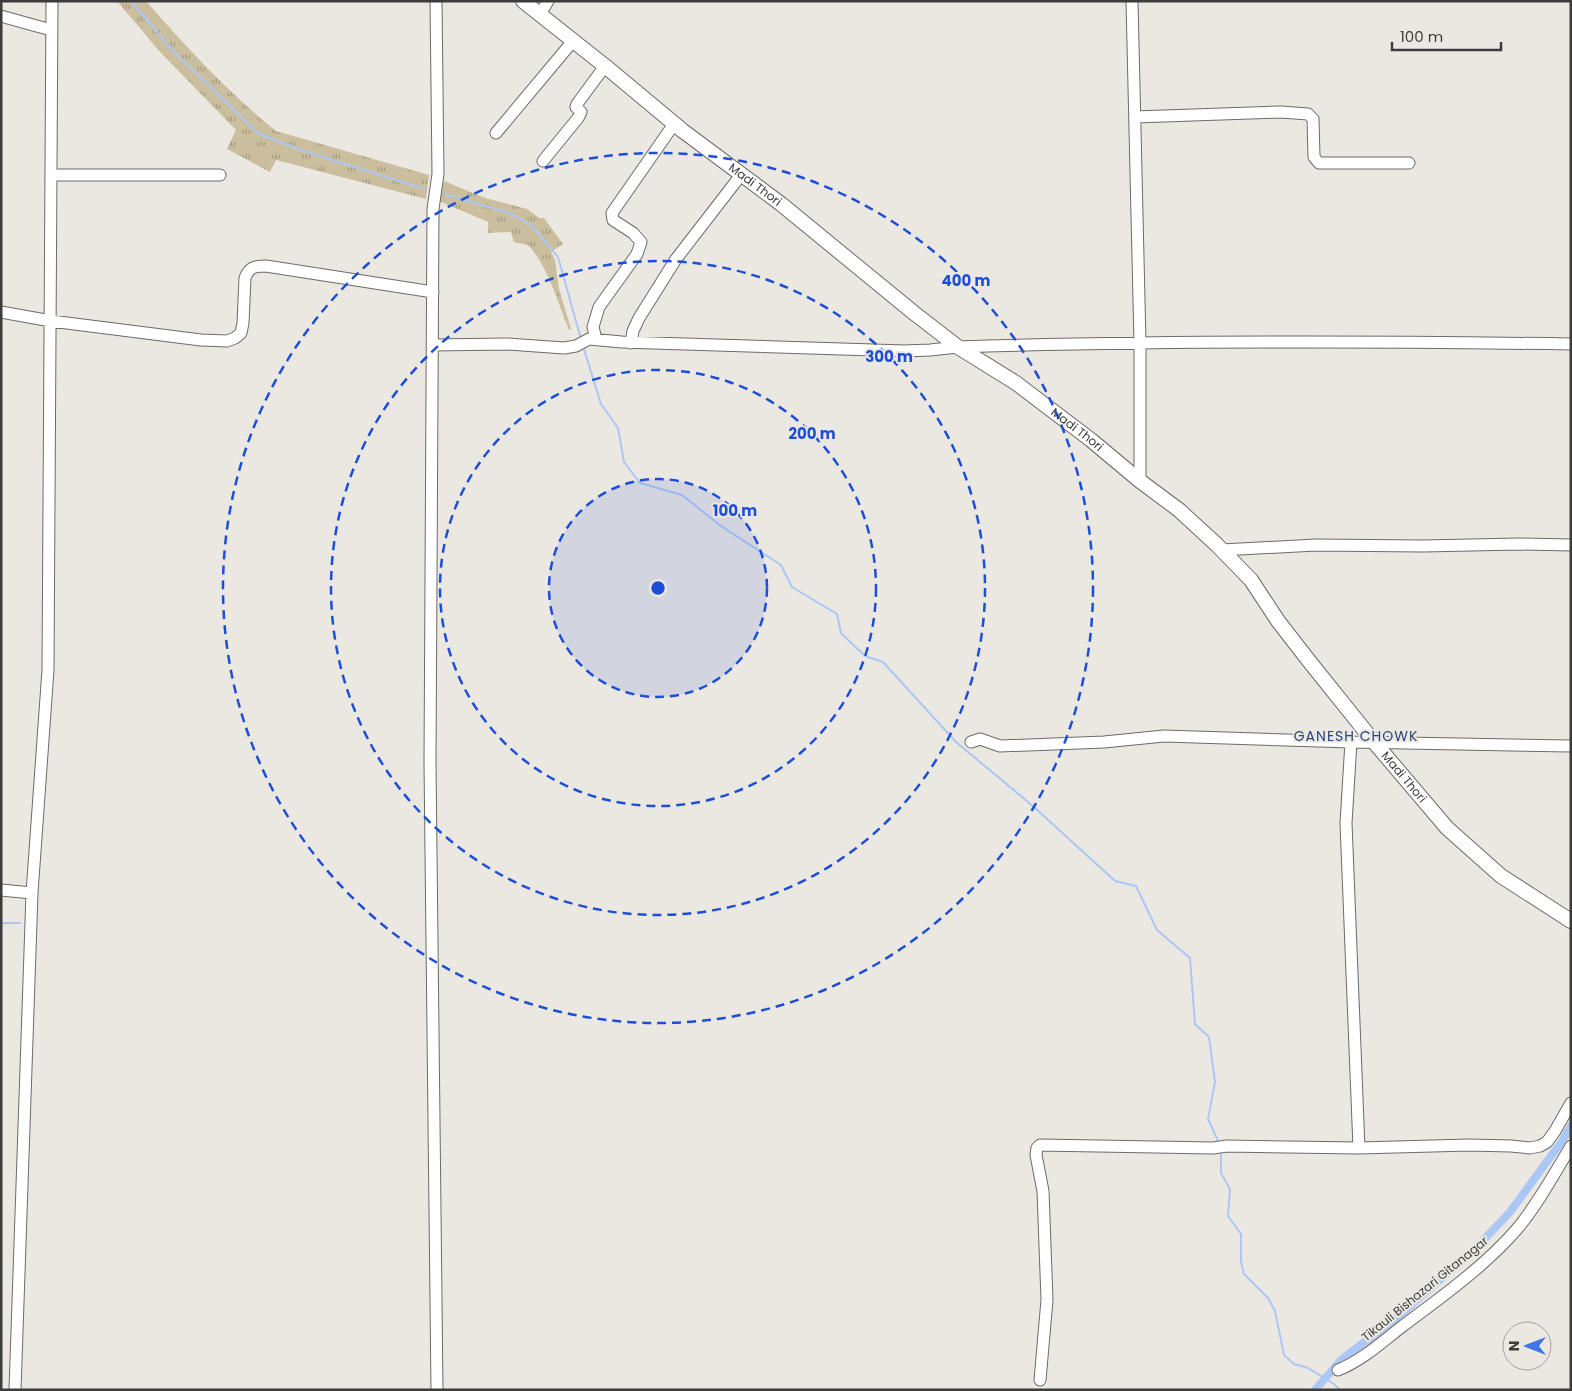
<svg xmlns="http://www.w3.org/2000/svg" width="1572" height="1391" viewBox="0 0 1572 1391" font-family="Poppins,sans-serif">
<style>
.grass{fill:url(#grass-tufts)}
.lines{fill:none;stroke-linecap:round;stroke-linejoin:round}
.stream{stroke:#adc7f5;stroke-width:2}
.canal{stroke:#adc7f5;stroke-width:8}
.minor-casing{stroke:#6d6b66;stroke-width:13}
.major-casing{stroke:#6d6b66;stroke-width:16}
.minor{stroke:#fff;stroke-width:11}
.major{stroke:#fff;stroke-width:14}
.ring{fill:none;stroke:#1d4ed8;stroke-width:2.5;stroke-dasharray:9 6}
.labels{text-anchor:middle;stroke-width:4;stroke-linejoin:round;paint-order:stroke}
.street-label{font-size:12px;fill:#3d3c3a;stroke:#ebe8e2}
.neighbourhood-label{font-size:14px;letter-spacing:1px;fill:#28457c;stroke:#ebe8e2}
.centre{fill:#1d4ed8;stroke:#ebe8e2;stroke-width:2.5}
.ring-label{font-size:15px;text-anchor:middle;font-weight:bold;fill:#1d4ed8;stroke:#ebe8e2;stroke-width:4;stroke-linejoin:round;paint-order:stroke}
</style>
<defs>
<pattern id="grass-tufts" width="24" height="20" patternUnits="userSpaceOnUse" patternTransform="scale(1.25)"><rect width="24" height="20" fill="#cbbe9e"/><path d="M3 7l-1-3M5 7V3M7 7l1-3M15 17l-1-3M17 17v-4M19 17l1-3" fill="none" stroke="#a69c82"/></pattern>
</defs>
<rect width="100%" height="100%" fill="#ebe8e2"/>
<!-- grass -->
<path class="grass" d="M117 1H146C186 47 229 93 276 131L429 175 426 199 276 160 270 172 227 149 236 130 160 52Z
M444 181 485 198 527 209 539 218H544L563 244 551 252 555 260 559 289 571 329 569 330C557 301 549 268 528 245L514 242 511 232 488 233V222L439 201Z"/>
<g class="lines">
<!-- stream -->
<path class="stream" d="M131 1 173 51 259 134 304 151 424 189
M444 194 506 212 530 224 558 257 581 339
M583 346 601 404 618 428 624 462 640 483 682 495 721 526 781 565 792 587 837 614 841 633 865 656 883 662 956 742 1034 807 1115 881 1136 886 1157 930 1190 958 1195 1024 1209 1037 1215 1082 1208 1119 1219 1143
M1 923H20
M1221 1150V1173L1230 1189 1228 1216 1241 1234V1262L1244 1274 1268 1298 1275 1311 1284 1355 1294 1364 1308 1368 1334 1384 1340 1390"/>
<!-- canal -->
<path class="canal" d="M1315 1390 1341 1360 1401 1314 1475 1249 1510 1212 1562 1141 1571 1126"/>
<defs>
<path id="minor" d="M436 1 438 174 433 209 430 762 437 1390
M1132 1 1140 343V481
M540 14 548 1
M1 16 51 30
M1135 117 1281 112 1308 114 1313 119 1314 157 1319 163H1409
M496 133 573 41
M543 161 578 118 581 112 576 107 577 104 605 66
M51 175H220
M1 312 51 321 201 340 227 341 235 338 241 333 243 323 245 278C249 267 255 266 266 266L433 292
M596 339 593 327 599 307 637 254 641 242 633 233 613 220 612 213 674 124
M631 343 633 331 639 318 676 259 741 175
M432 345 507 344 564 348 576 346 589 339 622 342 905 351 930 350 958 347C1162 340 1366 341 1571 344
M1222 550 1316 545 1423 546 1519 544 1571 545
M971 742 980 739 1000 746 1104 742 1164 736 1351 742 1571 746
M1351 742 1346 823 1359 1148
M1 890 32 893
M1338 1370C1363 1360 1383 1341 1404 1325 1442 1297 1487 1264 1517 1229 1538 1204 1554 1174 1571 1146
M1040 1380 1047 1300 1043 1191 1036 1155 1037 1148 1040 1145 1213 1148 1227 1146 1359 1148 1469 1145 1511 1146 1530 1148 1540 1146 1547 1142 1555 1131 1571 1103
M15 1390 32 893 48 670 52 1"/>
<g id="major">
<path id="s1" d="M523 1 605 66 683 131 781 204 914 313 958 347 1016 383 1091 440 1140 481 1179 510 1217 545 1251 580 1278 621 1309 661 1374 742 1447 828 1501 876 1571 921"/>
</g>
</defs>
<!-- minor casing -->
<use href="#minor" class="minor-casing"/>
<!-- major casing -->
<use href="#major" class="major-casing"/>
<!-- minor -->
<use href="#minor" class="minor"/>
<!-- major -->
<use href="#major" class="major"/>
</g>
<!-- distance rings -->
<circle cx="658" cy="588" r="109" fill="#1d4ed8" fill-opacity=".12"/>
<g class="ring">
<circle cx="658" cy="588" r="109"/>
<circle cx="658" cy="588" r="218"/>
<circle cx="658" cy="588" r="327"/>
<circle cx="658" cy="588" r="435"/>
</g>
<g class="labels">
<!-- street labels -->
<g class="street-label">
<text dy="4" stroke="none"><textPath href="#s1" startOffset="296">Madi Thori</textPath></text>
<text dy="4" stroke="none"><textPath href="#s1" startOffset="701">Madi Thori</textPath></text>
<text dy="4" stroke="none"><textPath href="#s1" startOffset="1181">Madi Thori</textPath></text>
<text transform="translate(1425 1289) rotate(-39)" y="4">Tikauli Bishazari Gitanagar</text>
</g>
<!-- neighbourhood labels -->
<g class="neighbourhood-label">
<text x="1356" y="741">GANESH CHOWK</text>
</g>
</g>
<circle cx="658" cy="588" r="8" class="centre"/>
<g class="ring-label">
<text x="966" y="286">400 m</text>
<text x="889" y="362">300 m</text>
<text x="812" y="439">200 m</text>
<text x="735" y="516">100 m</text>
</g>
<!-- border -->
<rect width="1572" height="1391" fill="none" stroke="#3d3c3a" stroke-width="5"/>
<!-- north arrow -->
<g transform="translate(1527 1346) rotate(270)"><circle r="24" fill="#ebe8e2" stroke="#a5a39f"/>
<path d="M0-4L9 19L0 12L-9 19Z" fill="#3e76e6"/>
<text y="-8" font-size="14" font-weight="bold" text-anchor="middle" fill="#3d3c3a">N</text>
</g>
<!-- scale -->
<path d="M1392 42v8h109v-8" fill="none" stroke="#3d3c3a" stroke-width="2.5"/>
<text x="1400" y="42" font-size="15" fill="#3d3c3a" stroke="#ebe8e2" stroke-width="4" paint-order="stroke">100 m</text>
</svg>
